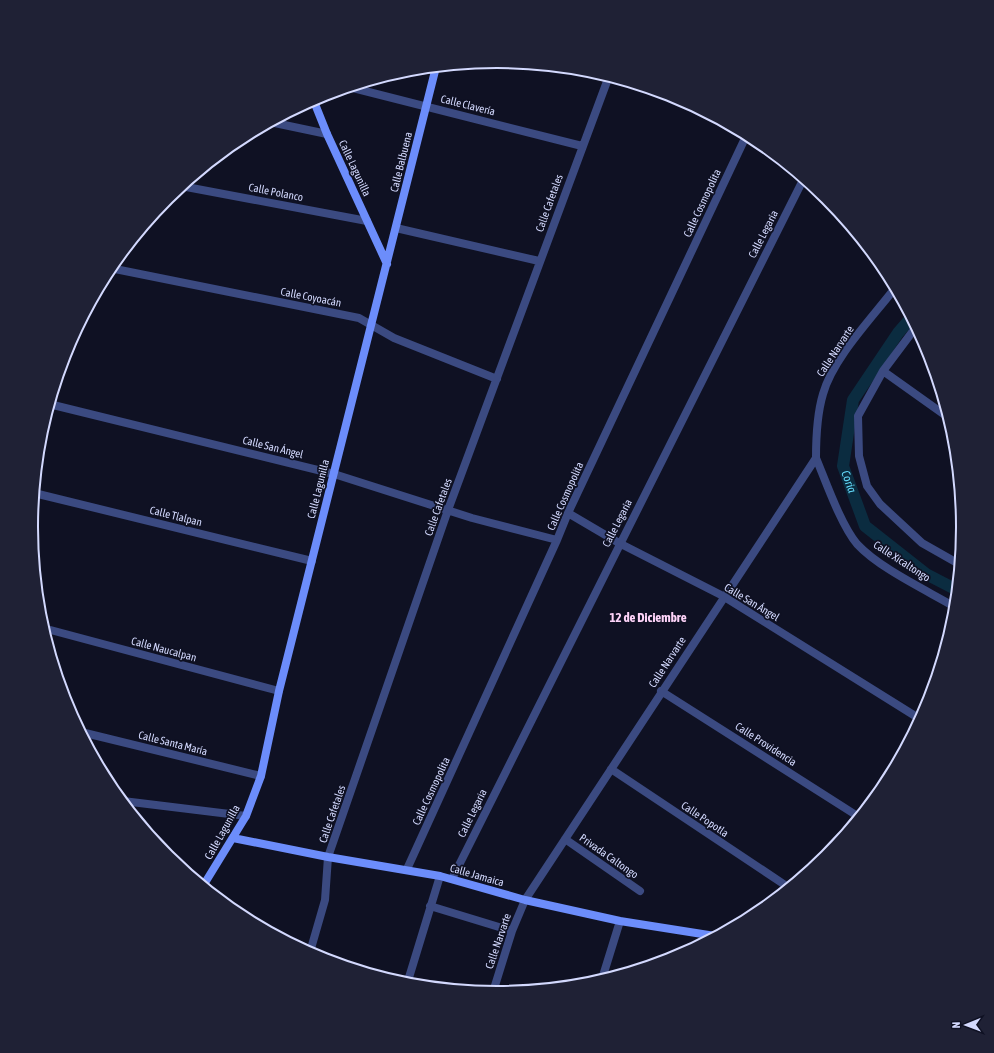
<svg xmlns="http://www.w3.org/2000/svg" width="994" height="1053" viewBox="0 0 994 1053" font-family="'Asap Condensed',sans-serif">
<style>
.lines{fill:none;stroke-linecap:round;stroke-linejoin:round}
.canal{stroke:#0b2c40;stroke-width:12}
.street{stroke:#3b4a81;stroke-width:8}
.secondary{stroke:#6c8dfb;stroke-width:8}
.labels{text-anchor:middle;stroke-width:3.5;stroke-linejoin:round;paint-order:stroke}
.street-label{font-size:11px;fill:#d3d9fe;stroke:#0f1123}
.water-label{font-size:12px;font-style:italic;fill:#64dbfb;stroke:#0f1123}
.quarter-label{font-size:13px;font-weight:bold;fill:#fed4f9;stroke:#0f1123}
.rim{fill:none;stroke:#d3d9fe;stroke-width:2}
</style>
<rect width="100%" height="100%" fill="#0f1123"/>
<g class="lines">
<!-- canal -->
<path class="canal" id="s1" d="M911 318 898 333 853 400 843 466 865 526 926 574 957 590"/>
<!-- street -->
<path class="street" d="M349 87 582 146
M270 122 327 134
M181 186 367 221
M396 228 539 261
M110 268 359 318 394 338 497 379
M916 327 883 371 858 416 859 456 867 486 880 504 922 543 959 564
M883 371 949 418
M49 404 334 474 472 518 557 540
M816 458C826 482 841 525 857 544 879 568 926 590 955 607
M34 493 312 561
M568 513 619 543 723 596 920 719
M43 628 279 691
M661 691 859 817
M81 732 261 776
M611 769 788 887
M123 801 246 816
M565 839 640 891
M407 869 557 540 568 513 747 134
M452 879 804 178
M430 906 512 931
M310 952 325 900 328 857 448 510 609 76
M602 979 620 921
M407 984 440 876
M493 992 512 931 525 900 816 458C816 437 817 414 823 394 833 358 872 318 895 288"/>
<!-- secondary -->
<path class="secondary" d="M313 99 327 134 387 264
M233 838 328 857 440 876 525 900 620 921 715 936
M203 886 246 816 261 776 279 691 436 67"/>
</g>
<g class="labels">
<!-- street labels -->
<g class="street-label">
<text transform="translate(468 105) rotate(14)" y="4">Calle Clavería</text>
<text transform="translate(401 162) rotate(-76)" y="4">Calle Balbuena</text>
<text transform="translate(355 168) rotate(65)" y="4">Calle Lagunilla</text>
<text transform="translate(276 192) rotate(11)" y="4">Calle Polanco</text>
<text transform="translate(549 203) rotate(-70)" y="4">Calle Cafetales</text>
<text transform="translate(702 203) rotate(-65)" y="4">Calle Cosmopolita</text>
<text transform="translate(763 234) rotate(-63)" y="4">Calle Legaria</text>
<text transform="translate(311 297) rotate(11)" y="4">Calle Coyoacán</text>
<text transform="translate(835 351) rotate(-57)" y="4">Calle Narvarte</text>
<text transform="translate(273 447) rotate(14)" y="4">Calle San Ángel</text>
<text transform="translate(318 489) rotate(-76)" y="4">Calle Lagunilla</text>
<text transform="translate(565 496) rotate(-66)" y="4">Calle Cosmopolita</text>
<text transform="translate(438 507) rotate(-70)" y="4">Calle Cafetales</text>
<text transform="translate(176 516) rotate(14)" y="4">Calle Tlalpan</text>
<text transform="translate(617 523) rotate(-63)" y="4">Calle Legaria</text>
<text transform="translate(902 561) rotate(33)" y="4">Calle Xicaltongo</text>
<text transform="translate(752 602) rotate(31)" y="4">Calle San Ángel</text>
<text transform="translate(164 649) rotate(15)" y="4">Calle Naucalpan</text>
<text transform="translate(667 662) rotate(-57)" y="4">Calle Narvarte</text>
<text transform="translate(173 743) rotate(14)" y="4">Calle Santa María</text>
<text transform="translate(766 744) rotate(33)" y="4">Calle Providencia</text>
<text transform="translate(431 791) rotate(-65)" y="4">Calle Cosmopolita</text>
<text transform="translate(472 813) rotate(-64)" y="4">Calle Legaria</text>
<text transform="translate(332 814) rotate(-71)" y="4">Calle Cafetales</text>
<text transform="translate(705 819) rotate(34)" y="4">Calle Popotla</text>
<text transform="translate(222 832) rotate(-61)" y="4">Calle Lagunilla</text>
<text transform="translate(609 856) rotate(35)" y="4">Privada Caltongo</text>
<text transform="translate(477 875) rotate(16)" y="4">Calle Jamaica</text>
<text transform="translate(498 941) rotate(-71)" y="4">Calle Narvarte</text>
</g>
<!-- water labels -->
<g class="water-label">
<text dy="4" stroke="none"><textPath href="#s1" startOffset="184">Coria</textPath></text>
</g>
<!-- quarter labels -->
<g class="quarter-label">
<text x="648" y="622">12 de Diciembre</text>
</g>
</g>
<!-- crop -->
<path d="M0 0H994V1053H0ZM38 527a459 459 0 1 1 918 0a459 459 0 1 1-918 0Z" fill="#1f2135" fill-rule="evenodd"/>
<path class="rim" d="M38 527a459 459 0 1 1 918 0a459 459 0 1 1-918 0Z"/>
<!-- north arrow -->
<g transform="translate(966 1025) rotate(269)" stroke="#0f1123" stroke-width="3" paint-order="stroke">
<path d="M0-3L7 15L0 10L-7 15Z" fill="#d3d9fe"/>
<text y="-6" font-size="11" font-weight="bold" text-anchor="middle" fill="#d3d9fe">N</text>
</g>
</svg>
